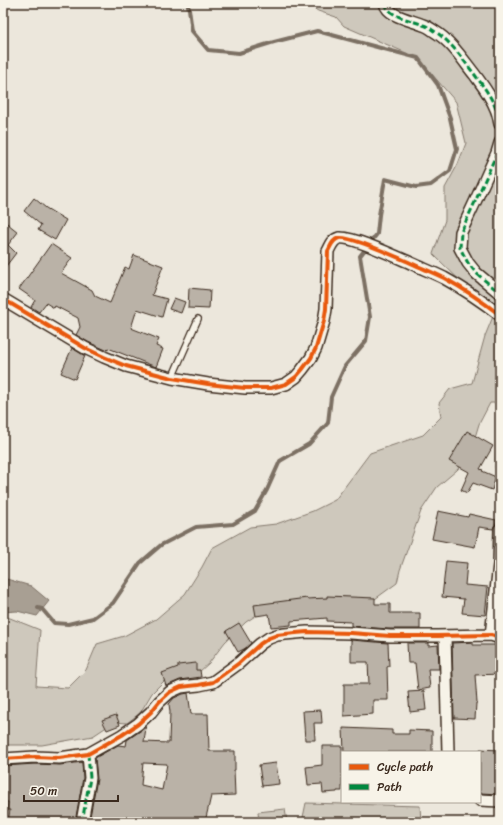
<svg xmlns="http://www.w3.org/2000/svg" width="503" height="825" viewBox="0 0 503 825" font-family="Sriracha,sans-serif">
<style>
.green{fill:#cec8bc;stroke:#84796d}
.water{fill:#a89f93;stroke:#7c7064}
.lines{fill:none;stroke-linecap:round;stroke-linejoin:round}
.stream{stroke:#7c7064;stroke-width:4}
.building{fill:#bab2a7;stroke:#3b2a1e;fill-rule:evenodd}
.lane-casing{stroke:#3b2a1e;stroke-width:8}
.street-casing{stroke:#3b2a1e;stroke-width:14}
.lane{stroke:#f7f3e8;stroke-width:5.5}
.street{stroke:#f7f3e8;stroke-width:11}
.quiet{stroke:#00873e;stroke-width:3;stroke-dasharray:6 3;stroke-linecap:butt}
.cycleway-casing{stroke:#f7f3e8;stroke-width:6}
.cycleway{stroke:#e8590c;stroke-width:4}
</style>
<rect width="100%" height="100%" fill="#ece7dc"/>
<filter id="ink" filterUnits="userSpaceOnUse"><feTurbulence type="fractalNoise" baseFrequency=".025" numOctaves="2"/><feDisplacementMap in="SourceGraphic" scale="8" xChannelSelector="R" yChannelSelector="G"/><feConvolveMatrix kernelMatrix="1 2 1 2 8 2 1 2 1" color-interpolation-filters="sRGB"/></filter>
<g filter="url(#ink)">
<!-- green -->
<path class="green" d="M305 3H500V403H490L479 424 469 457 457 470 437 487 421 511 400 570 397 583 375 599 272 605 246 622 225 642 209 663 199 672 165 680 152 693 140 713 127 723 114 722 93 736 42 745H3V617L10 618 40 630 36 686 68 688 86 670 97 644 124 636 156 619 185 594 202 567 212 548 250 527 276 524 313 511 335 500 370 453 423 435 441 417 439 403 450 389 472 383 485 336 494 314 433 254 445 220V188L458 164 466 143 456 102 418 58 344 26 336 17 318 11Z
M500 410V468H495Z
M306 803 420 806 421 822H302Z
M285 809 287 822H259L258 812Z"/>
<!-- water -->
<path class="water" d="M3 578 31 586 49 601 37 616 17 611 3 612Z"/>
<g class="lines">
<!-- stream -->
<path class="stream" d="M38 608 42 609 54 623 68 624 93 618 113 603 140 563 161 545 196 527 233 524 255 511 267 490 280 461 309 444 328 423 331 397 345 366 366 341 370 317 360 256 377 234 379 215 385 179 416 187 431 185 450 171 457 149 450 118 438 85 418 58 317 31 274 42 239 53 208 50 192 31 189 9 187 3"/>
</g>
<!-- building -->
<path class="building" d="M34 198 46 208 66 220 55 240 38 230 41 225 24 211Z
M3 220 18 232 8 245 16 253 3 270Z
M51 244 72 258 61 273 92 290 95 296 110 303 125 267 129 269 134 255 163 266 152 295 167 299 162 317 137 309 131 328 159 339 156 346 163 349 156 367 108 348 106 350 88 342 76 335 80 327 78 318 55 306 54 308 46 303 39 312 31 307 35 300 19 289Z
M189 288 210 290 209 309 188 308Z
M174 298 185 302 181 313 169 309Z
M72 348 85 356 75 379 61 373Z
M467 431 493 446 480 469 483 470 482 471 496 477 492 490 473 483 467 493 461 490 469 472 449 461Z
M438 511 468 517 469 514 496 520V524L494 526 493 529 479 527 475 547 432 539Z
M446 561 467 563 465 585 488 587 485 615 462 613 464 599 442 597Z
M327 596 375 598V604H390V613H420V629H388L351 626V622L327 621V618L291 621V625L271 627 269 614 256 616 254 605 307 598V599L327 598Z
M239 623 251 643 246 648 238 652 226 631Z
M351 640 388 643 389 666 387 667 388 700H373V714L344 716V684H369L368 662H351Z
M473 642V645H500V674L475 675 477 703H476L475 719 454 718 452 643Z
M407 643H428V646L438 645 439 669H428L430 688 418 690 415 663H408Z
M196 663V670H200L201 677 180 680 166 686 162 673 178 667V665Z
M424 691 426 710 410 712 408 692Z
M188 693 191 714H208L209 751H235V770H234L235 795 211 796 205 822H166V820L153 818H137L136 822H89L97 779 95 758 118 745 126 746 127 740 146 727 144 742 169 743 170 712 169 704 174 698 183 694ZM143 763 167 764 162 790 141 785Z
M321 710 322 723H314L315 740H305L303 711Z
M116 715 120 725 107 730 102 720Z
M343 728 392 730V734H409V730L432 731V752H344Z
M322 746H342V791H337V792L323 793 322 784 308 785 306 767 322 765Z
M480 749 500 750V794L480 793Z
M82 762 83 778 75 822H8L10 810H7L8 802H3V766L35 764 60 765Z
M276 763 279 784 262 786 259 765Z"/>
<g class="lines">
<defs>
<path id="lane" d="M172 378 198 319"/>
<path id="street" d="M385 3C388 17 412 20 423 25 427 26 430 28 434 31 451 41 463 60 475 75 483 86 491 96 496 109 498 113 499 119 500 124
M500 143 497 153 475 202 461 232 460 248 468 263 476 273 500 293
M3 299 85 348 104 357 126 366 172 378 208 384 245 388H271L286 384 296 377 302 370 311 358 316 348 324 321 326 309 328 251C331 246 332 240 339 238 352 236 399 258 413 264 424 269 434 273 444 278 464 289 482 301 500 315
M491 635 499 564 500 529
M445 636 448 752
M3 759 35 757 59 758 88 754 122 735 138 724 151 712 159 702 170 692 181 687 189 686 199 685 213 682 239 663 260 644 269 638 277 635 285 634 307 632 351 633 390 636H437L491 635 500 638
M480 800 500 801
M82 822 90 778 88 754"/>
</defs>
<!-- lane casing -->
<use href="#lane" class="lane-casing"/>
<!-- street casing -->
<use href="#street" class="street-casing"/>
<!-- lane -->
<use href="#lane" class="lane"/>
<!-- street -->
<use href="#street" class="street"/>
<!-- quiet -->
<path class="quiet" d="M385 3C388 17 412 20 423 25 427 26 430 28 434 31 451 41 463 60 475 75 483 86 491 96 496 109 498 113 499 119 500 124
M500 143 497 153 475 202 461 232 460 248 468 263 476 273 500 293
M82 822 90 778 88 754"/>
<defs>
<path id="cycleway" d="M3 299 85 348 104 357 126 366 172 378 208 384 245 388H271L286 384 296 377 302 370 311 358 316 348 324 321 326 309 328 251C331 246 332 240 339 238 352 236 399 258 413 264 424 269 434 273 444 278 464 289 482 301 500 315
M3 759 35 757 59 758 88 754 122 735 138 724 151 712 159 702 170 692 181 687 189 686 199 685 213 682 239 663 260 644 269 638 277 635 285 634 307 632 351 633 390 636H437L491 635 500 638"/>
</defs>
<!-- cycleway casing -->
<use href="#cycleway" class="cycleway-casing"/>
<!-- cycleway -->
<use href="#cycleway" class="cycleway"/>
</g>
</g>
<!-- margin -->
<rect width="503" height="825" fill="none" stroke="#f7f3e8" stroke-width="16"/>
<rect x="8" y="8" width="487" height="809" fill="none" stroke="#3b2a1e" stroke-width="1.5" filter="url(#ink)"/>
<!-- legend -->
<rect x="341" y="751" width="140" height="52" fill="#f7f3e8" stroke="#aca397"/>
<rect x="349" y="764" width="20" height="6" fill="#e8590c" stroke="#aca397"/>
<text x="377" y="771" font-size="12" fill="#3b2a1e">Cycle path</text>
<rect x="349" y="784" width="20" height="6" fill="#00873e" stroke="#aca397"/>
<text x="377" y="791" font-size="12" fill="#3b2a1e">Path</text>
<!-- scale -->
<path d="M24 795v6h94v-6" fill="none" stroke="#3b2a1e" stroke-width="2"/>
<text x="30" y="795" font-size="12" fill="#3b2a1e" stroke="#f7f3e8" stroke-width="3" paint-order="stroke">50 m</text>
</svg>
